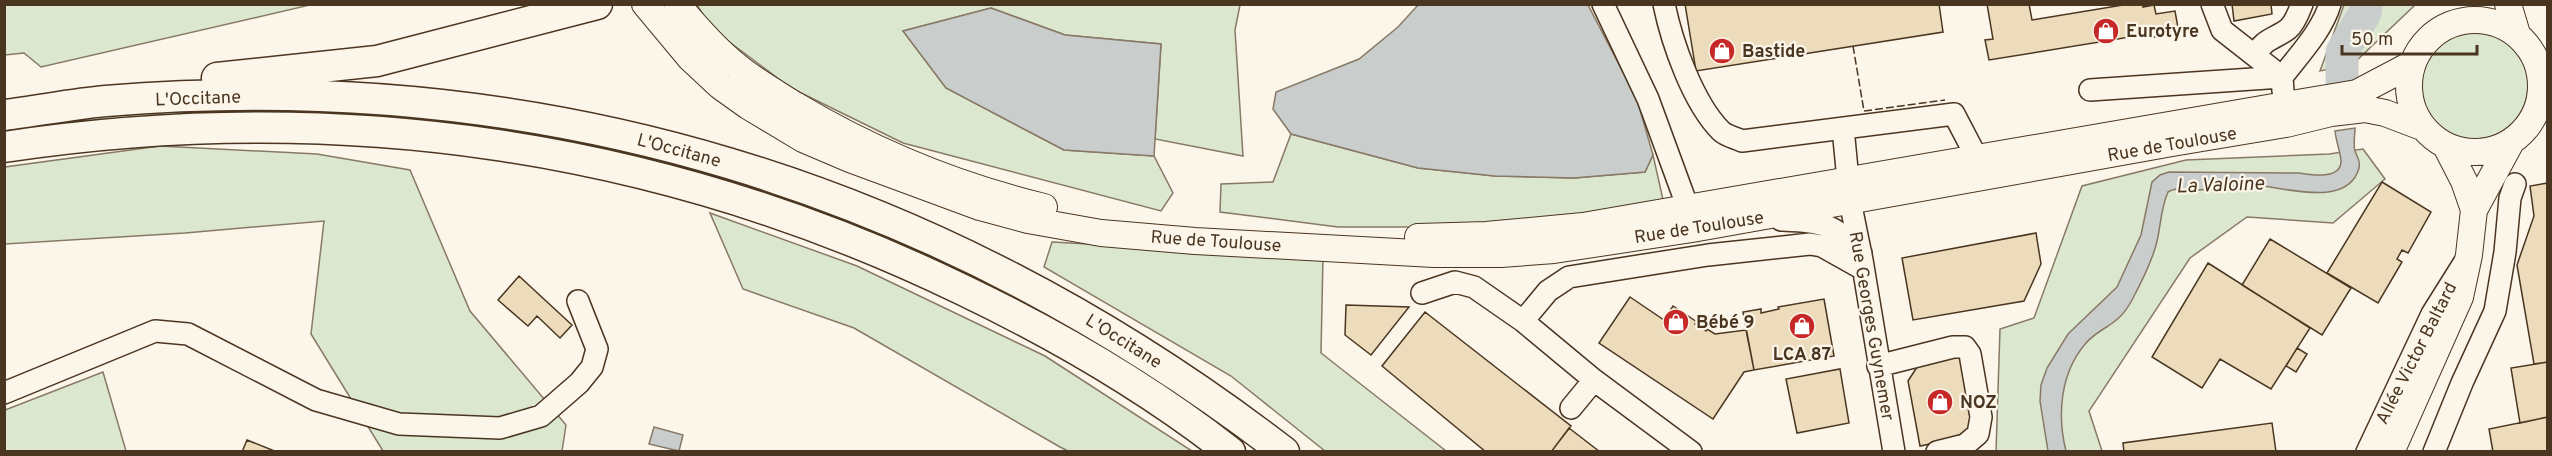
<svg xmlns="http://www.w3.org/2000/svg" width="2552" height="456" viewBox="0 0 2552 456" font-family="Overpass,sans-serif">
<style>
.green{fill:#dce7d0;stroke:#887966;stroke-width:1.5}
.water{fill:#c9cecd;stroke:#887966;stroke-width:1.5}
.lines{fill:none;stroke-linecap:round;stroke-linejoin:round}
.river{stroke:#c9cecd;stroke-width:33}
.building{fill:#ecdcbc;stroke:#4a3520;stroke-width:1.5}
.minor-casing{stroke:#4a3520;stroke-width:24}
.major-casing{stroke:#4a3520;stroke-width:28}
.highway-casing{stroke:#4a3520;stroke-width:33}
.minor{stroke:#fbf6e9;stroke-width:21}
.major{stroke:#fbf6e9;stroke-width:26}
.highway{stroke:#fbf6e9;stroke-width:30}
.fence{stroke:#4a3520;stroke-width:1.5;stroke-dasharray:8 3;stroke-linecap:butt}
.labels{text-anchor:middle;stroke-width:4.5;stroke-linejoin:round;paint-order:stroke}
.poi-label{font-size:18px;font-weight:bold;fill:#4a3520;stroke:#fbf6e9;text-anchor:start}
.street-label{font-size:18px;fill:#4a3520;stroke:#fbf6e9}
.water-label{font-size:20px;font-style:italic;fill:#4a3520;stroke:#fbf6e9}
</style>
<rect width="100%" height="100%" fill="#fbf6e9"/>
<!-- green -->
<path class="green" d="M5 4H310V5L41 67 24 53 5 55Z
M697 5H1240L1235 30 1243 156 1155 139 1161 44 1065 35 991 8 903 31 946 88 1064 150 1154 156 1173 193 1161 211 903 143 791 88 712 29Z
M2344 5H2415L2354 63 2320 71Z
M2420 85a54 54 0 1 1 108 0a54 54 0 1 1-108 0Z
M1291 134 1418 168 1495 176 1574 178 1645 172 1653 155 1664 204 1485 227H1338L1220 212 1221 184 1273 182Z
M160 146 317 154 410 170 470 311 566 425 562 451H383L311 334 324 221 185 233 5 244V167Z
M2363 149 2385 179 2333 223 2247 217 2190 258 2089 411 2102 451 1996 452 2000 329 2034 318 2082 186 2186 160 2329 154Z
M710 213 857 266 1045 356 1192 451 1070 452 1060 447 854 328 743 289Z
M1052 242 1323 257 1321 353 1446 451H1325L1231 376 1044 267Z
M103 372 126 451H5V410Z"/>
<!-- water -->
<path class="water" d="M1418 5H1588L1637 99 1653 155 1645 172 1574 178 1495 176 1418 168 1291 134 1273 109 1276 92 1359 59 1398 27Z
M991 8 1065 35 1161 44 1154 156 1064 150 946 88 903 31Z
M2355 128C2355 135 2353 144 2355 151 2357 157 2361 161 2359 168 2348 209 2283 187 2255 185 2233 184 2211 191 2190 190 2181 190 2176 187 2168 192 2160 210 2161 228 2156 245 2151 264 2141 283 2132 300 2117 328 2102 325 2086 343 2060 373 2057 415 2066 451H2048L2040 401 2041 385 2047 368 2068 334 2117 287 2141 235 2152 182 2160 175 2169 172 2299 173C2311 175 2342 180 2341 160 2340 151 2336 141 2335 131Z
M654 427 683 435 679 451 649 444Z"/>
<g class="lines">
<!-- river -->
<path class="river" d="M2342 81V52L2365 13 2366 4"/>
</g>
<!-- building -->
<path class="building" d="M1685 4H1939L1943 32 1696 71Z
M1987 4H2029L2032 20 2129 4H2143V7L2154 5 2156 14 2175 11 2179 33 2149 38 2148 34 1989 60 1985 40 1993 39Z
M2232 4H2271L2272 14 2234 21Z
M2382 182 2431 212 2408 253 2402 250 2397 259 2402 262 2378 303 2327 273Z
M2548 183V362L2534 364 2517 265 2534 216 2530 186Z
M2036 233 2041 264 2024 301 1913 320 1902 258Z
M2270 239 2351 288 2322 335 2242 285Z
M2208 263 2310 328 2271 389 2220 359 2202 388 2152 357Z
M519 276 572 325 560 338 537 316 528 326 498 300Z
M1630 297 1664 320 1673 306 1697 322 1695 324 1706 331 1707 329 1715 334 1746 330 1754 370 1744 372 1713 419 1599 343Z
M1824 299 1834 356 1754 370 1743 312 1761 309V313L1779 309 1778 307Z
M1346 305 1409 307 1371 355 1345 335Z
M1425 312 1571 426 1551 452H1486L1382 366Z
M2297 348 2307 354 2296 372 2286 366Z
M1960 354 1973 422 1964 437 1920 446 1908 381 1921 361Z
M2548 362V417L2520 423 2511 368Z
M1840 369 1849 423 1797 433 1786 379Z
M2548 417V452H2493L2489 429Z
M2272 423 2276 452H2124L2123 443Z
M1569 428 1600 452H1551Z
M247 440 277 452H242Z"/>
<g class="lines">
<defs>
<path id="minor" d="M1603 4 1648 99 1688 208 1691 222
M1664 4C1672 43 1693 103 1721 131 1726 136 1736 138 1742 141L1954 114 1977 158
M2212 4 2222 30 2282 77
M2256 56C2262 39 2275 39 2288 29 2294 24 2299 12 2302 4
M2090 90 2282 77
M2283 91 2282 77C2298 56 2322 31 2330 4
M1843 128 1850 201 1862 260 1894 452
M1781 220C1823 222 1831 222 1861 253
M1422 293 1455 282 1474 287 1523 321 1594 380 1691 452
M1523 321 1548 291 1569 277 1708 255 1810 244 1822 246 1863 269
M1878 366 1953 347H1965L1970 354 1981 417 1978 434 1965 445 1937 452
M4 393 155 331 188 334 316 400 399 424 500 428 541 416 579 383 592 367 597 349 578 301
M1571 408 1594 380
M2367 452 2432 314 2464 263
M2434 452 2462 383 2495 311 2505 252 2510 198 2515 184"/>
<path id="major" d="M645 4 690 58 720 86 748 106 803 139 850 159 980 207 1028 220 1101 233 1195 241 1434 254H1501L1554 250 1692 229 2172 143 2286 124 2331 113 2365 109 2385 113 2422 127
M677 4C696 27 715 49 738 67 755 81 776 93 795 105 872 151 957 186 1044 207
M2508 4 2517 34
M2409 86a66 66 0 1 1 132 0a66 66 0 1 1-132 0Z
M2446 146 2464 181 2474 210
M1418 237 1486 235 1583 226 2285 105 2357 93 2412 64
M2391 452 2460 297 2469 255 2474 210 2511 142"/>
<path id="highway" d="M217 78 377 61 597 4
M4 115C38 111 72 104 106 101 542 65 938 186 1284 452
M4 147C337 97 660 143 963 290 1057 335 1148 388 1230 452"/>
</defs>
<!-- minor casing -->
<use href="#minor" class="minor-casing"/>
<!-- major casing -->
<use href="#major" class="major-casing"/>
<!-- highway casing -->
<use href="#highway" class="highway-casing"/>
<!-- minor -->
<use href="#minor" class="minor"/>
<!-- major -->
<use href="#major" class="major"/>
<!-- highway -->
<use href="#highway" class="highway"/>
<!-- fence -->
<path class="fence" d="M1853 46 1864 111 1945 100"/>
</g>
<!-- icons -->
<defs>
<symbol id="shop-disc" viewBox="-11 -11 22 22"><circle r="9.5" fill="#c62828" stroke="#fbf6e9"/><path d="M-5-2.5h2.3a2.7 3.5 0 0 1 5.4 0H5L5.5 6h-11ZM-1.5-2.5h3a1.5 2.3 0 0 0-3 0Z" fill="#fff"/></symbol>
</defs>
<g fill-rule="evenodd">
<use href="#shop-disc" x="2091" y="16" width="30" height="30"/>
<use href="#shop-disc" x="1707" y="36" width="30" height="30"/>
<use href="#shop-disc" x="1661" y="307" width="30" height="30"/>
<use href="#shop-disc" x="1787" y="311" width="30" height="30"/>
<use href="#shop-disc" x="1925" y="387" width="30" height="30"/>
</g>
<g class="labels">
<!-- poi labels -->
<g class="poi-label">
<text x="2126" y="37">Eurotyre</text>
<text x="1742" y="57">Bastide</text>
<text x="1696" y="328">Bébé 9</text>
<text x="1802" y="360" text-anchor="middle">LCA 87</text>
<text x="1960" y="408">NOZ</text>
</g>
<!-- street labels -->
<g class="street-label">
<text transform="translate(198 98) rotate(-2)" y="6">L'Occitane</text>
<text transform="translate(2172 144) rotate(-10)" y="6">Rue de Toulouse</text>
<text transform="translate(679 150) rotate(15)" y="6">L'Occitane</text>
<text transform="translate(1699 227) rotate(-9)" y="6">Rue de Toulouse</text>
<text transform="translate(1216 241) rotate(4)" y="6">Rue de Toulouse</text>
<text transform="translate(1872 326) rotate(80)" y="6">Rue Georges Guynemer</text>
<text transform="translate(1124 341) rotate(32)" y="6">L'Occitane</text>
<text transform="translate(2416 353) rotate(-63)" y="6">Allée Victor Baltard</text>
</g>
<!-- water labels -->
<g class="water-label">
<text transform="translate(2220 184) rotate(-2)" y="7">La Valoine</text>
</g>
</g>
<!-- border -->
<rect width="2552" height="456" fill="none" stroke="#4a3520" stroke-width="12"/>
<!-- scale -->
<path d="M2342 45v9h135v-9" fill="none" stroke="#4a3520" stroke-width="3"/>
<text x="2351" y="45" font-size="18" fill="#4a3520" stroke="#fbf6e9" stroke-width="4.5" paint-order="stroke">50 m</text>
</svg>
